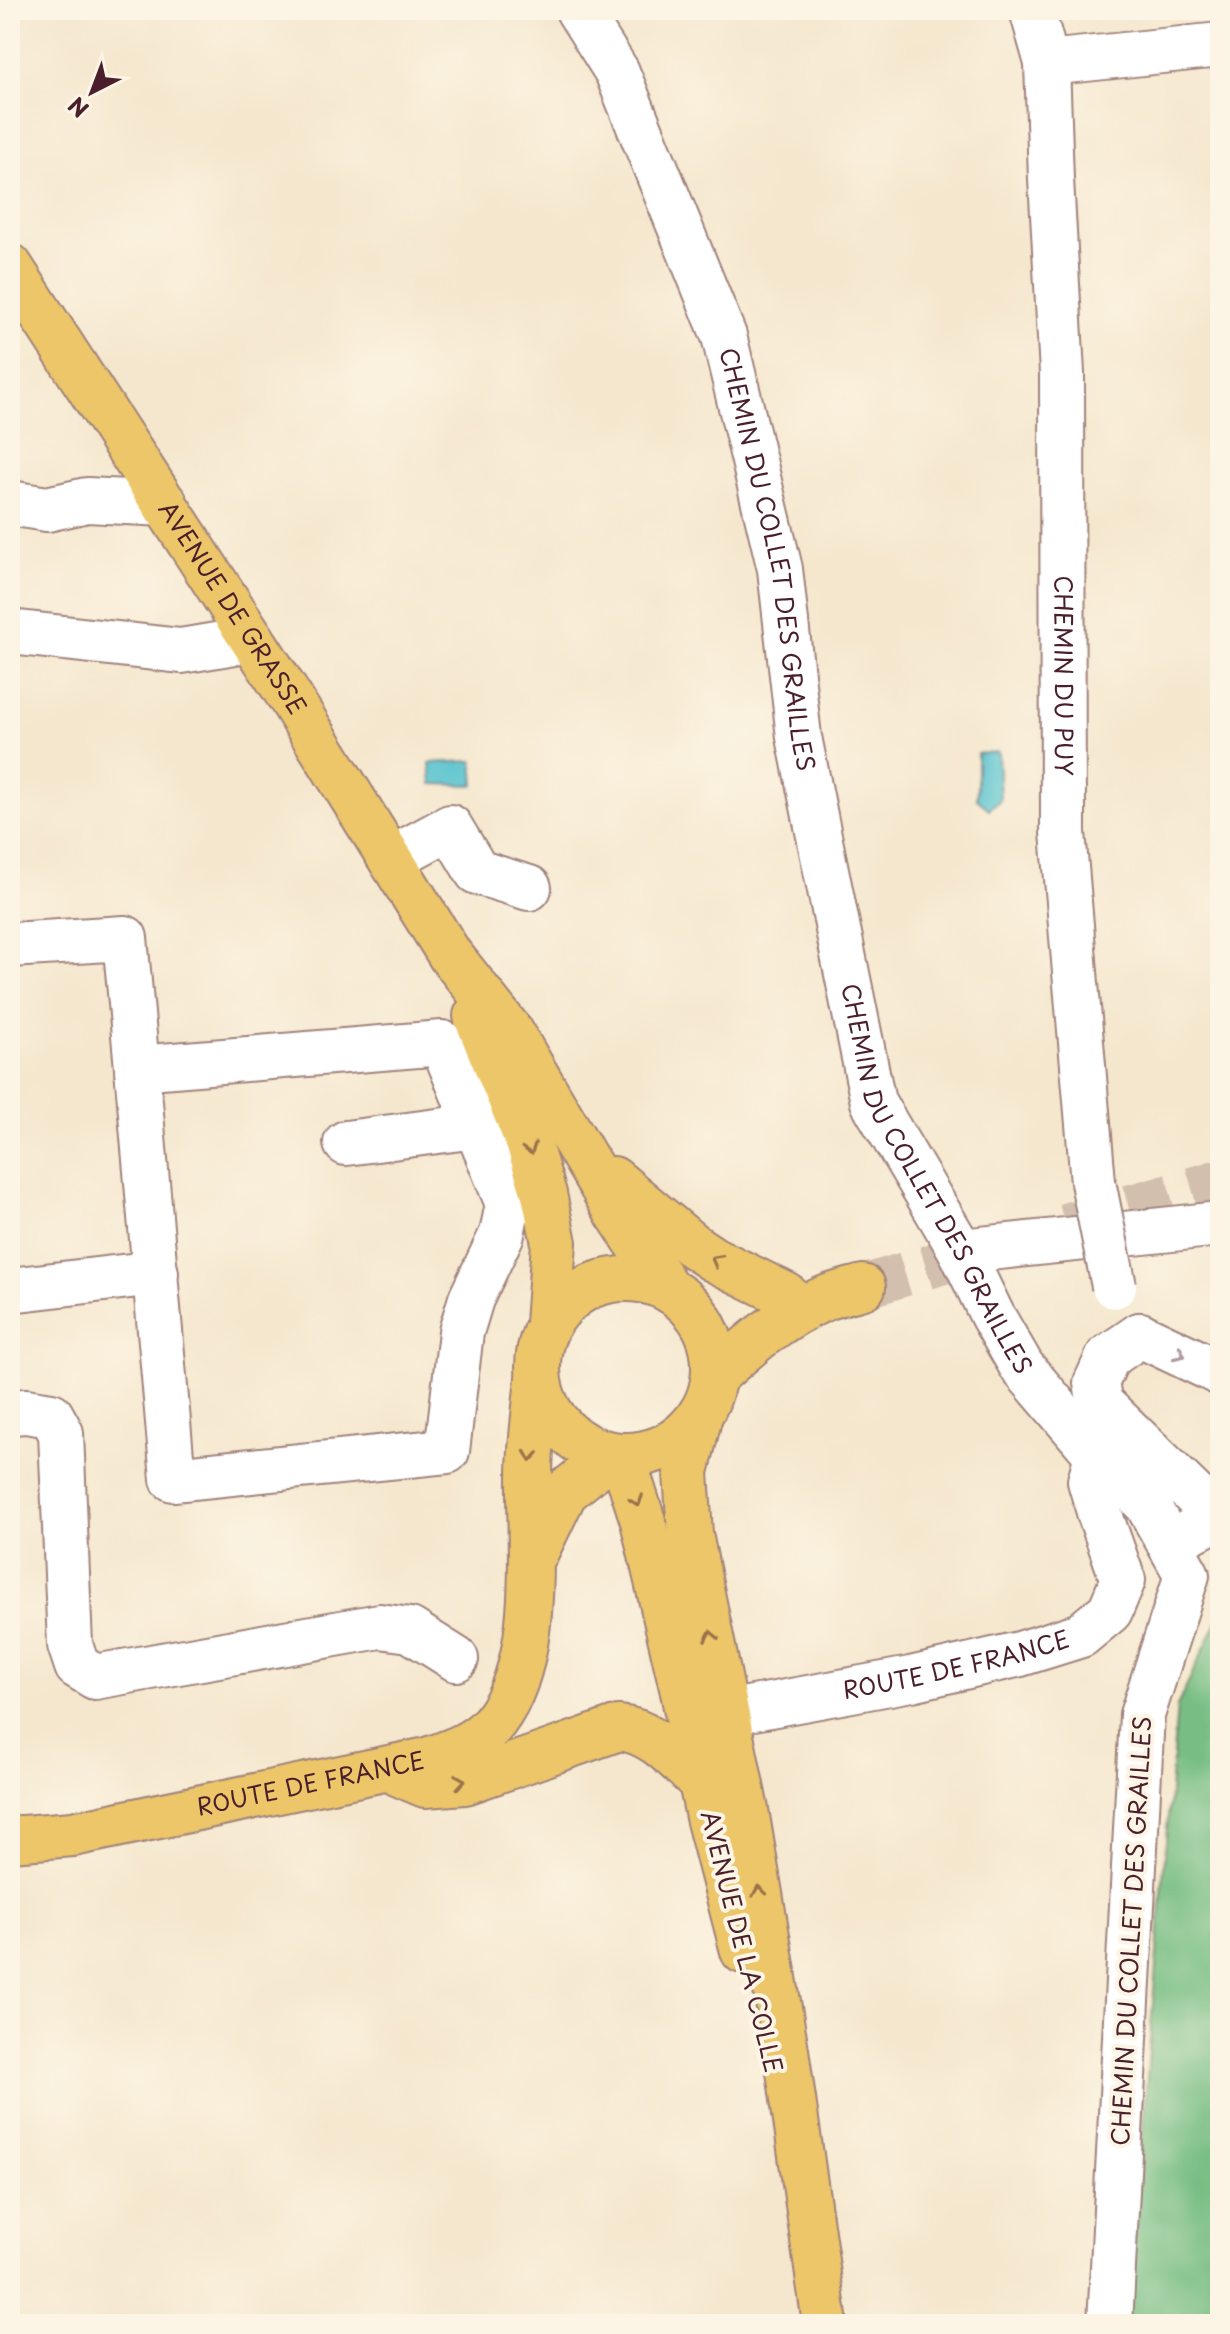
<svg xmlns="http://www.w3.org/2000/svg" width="1230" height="2334" viewBox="0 0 1230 2334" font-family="'Playpen Sans',sans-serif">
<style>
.forest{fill:#78be84;stroke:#616e58;stroke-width:2}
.water{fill:#57c3cf;stroke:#50717d;stroke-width:2}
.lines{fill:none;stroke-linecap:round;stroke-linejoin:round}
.major-tunnel{stroke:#d3bfad;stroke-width:44;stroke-dasharray:44 22;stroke-linecap:butt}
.minor-casing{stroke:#a0837c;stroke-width:48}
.major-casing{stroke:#a0837c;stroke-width:48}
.minor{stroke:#fff;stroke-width:44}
.major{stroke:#ecc669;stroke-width:44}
.minor-bridge-casing{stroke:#a0837c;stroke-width:48;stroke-linecap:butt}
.minor-bridge{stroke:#fff;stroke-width:44}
.oneway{stroke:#9b724a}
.oneway2{stroke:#ae9aa0}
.labels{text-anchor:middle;stroke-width:8;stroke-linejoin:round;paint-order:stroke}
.street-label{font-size:24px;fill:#4a1f2b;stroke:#fcf5e5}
</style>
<rect width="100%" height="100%" fill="#fcf5e5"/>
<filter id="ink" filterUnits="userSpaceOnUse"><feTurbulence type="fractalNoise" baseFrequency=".0125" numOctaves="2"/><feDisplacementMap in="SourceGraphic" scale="16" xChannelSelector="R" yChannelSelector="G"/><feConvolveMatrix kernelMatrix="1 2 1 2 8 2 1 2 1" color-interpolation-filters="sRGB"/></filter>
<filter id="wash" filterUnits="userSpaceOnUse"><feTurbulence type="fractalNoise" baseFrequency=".006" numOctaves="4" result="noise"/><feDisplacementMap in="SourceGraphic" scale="32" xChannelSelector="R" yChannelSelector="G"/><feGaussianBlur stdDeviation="1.8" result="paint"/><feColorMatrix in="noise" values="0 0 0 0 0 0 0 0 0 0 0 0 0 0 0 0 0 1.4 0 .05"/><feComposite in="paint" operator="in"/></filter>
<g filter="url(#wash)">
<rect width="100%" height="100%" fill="#f5e7ce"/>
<!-- forest -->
<path class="forest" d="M1220 1615V2324H1127L1177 1706Z"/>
<!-- water -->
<path class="water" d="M998 752 1000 800 989 809 977 799V754Z
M473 761 475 785 432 784 430 763Z"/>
</g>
<g filter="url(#ink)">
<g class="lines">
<!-- major-tunnel -->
<path class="major-tunnel" d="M1065 1225 1220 1181
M863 1287 999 1245"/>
<defs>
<g id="minor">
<path id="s1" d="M578 10 617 72 724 336 780 569 799 737 873 1102 961 1251 992 1315 1022 1367 1097 1455 1147 1504 1187 1575 1142 1715 1110 2324"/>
<path id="s2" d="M1032 10 1047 63 1051 179 1062 373 1063 832 1093 1182"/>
<path d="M1047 63 1220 45"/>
<path d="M10 503 47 509 87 500 165 504"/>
<path d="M10 632 181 651 252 639"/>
<path d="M391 859 450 827 477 872 529 888"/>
<path d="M10 945 125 938 137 1068"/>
<path d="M442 1043 508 1204 502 1234 471 1299 461 1332 447 1451 173 1479 137 1068Z"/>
<path d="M346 1143 476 1126"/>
<path d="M961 1251 1220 1224"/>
<path d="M10 1290 156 1273"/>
<path d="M1140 1335 1108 1357 1096 1383 1100 1403 1209 1509 1211 1521 1169 1543"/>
<path d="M1140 1335 1220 1373"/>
<path d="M10 1412 26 1411 51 1415 61 1433 70 1645 77 1666 95 1677 380 1626 410 1630 456 1659"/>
<path id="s3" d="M695 1700 714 1713H726L911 1679 1020 1654 1081 1635 1110 1611 1123 1580 1100 1515 1090 1481 1097 1455"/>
</g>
<g id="major">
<path id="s4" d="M10 266 289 696 450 955 511 1032 618 1214 667 1288"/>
<path d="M476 1016 529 1145 544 1194 554 1243 548 1323"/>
<path d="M613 1179 692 1245 713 1259 786 1295"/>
<circle cx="626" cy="1367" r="88"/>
<path d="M714 1377C747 1347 779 1318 821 1300 834 1294 849 1291 863 1287"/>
<path d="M700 1415 686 1472 690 1534 746 1810 786 2050 825 2324"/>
<path d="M622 1456 643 1521 683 1692 708 1817 743 1951"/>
<path d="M536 1552 565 1492 611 1455"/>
<path d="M399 1774 425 1785 465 1782 619 1728C654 1731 677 1761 702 1783"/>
<path id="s5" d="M10 1839 73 1834 427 1760C453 1751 478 1743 495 1721 542 1659 529 1549 530 1476 530 1443 535 1410 538 1378"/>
</g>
</defs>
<!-- minor casing -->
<use href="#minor" class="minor-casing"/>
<!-- major casing -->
<use href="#major" class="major-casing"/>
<!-- minor -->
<use href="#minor" class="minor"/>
<!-- major -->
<use href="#major" class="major"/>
<defs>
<path id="minor-bridge" d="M1093 1182 1114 1286"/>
</defs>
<!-- minor-bridge casing -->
<use href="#minor-bridge" class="minor-bridge-casing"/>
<!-- minor-bridge -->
<use href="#minor-bridge" class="minor-bridge"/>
</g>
<!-- one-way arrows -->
<defs><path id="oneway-chevron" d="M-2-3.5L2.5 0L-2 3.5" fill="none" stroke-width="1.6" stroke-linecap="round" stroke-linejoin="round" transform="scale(2)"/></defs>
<g class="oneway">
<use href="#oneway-chevron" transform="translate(530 1149) rotate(71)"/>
<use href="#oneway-chevron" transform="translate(716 1260) rotate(-152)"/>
<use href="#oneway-chevron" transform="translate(531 1456) rotate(95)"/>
<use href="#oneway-chevron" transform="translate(637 1501) rotate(71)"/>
<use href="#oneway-chevron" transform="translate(711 1636) rotate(-102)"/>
<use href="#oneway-chevron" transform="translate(460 1781) rotate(-9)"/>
<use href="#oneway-chevron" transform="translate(759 1891) rotate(-99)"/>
</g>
<use class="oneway2" href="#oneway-chevron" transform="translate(1180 1354) rotate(25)"/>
</g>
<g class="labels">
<!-- street labels -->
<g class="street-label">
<text dy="8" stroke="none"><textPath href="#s1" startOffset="586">CHEMIN DU COLLET DES GRAILLES</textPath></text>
<text dy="8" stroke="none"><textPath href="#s4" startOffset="408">AVENUE DE GRASSE</textPath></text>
<text dy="8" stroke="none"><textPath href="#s2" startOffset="668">CHEMIN DU PUY</textPath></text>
<text dy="8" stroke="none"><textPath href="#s1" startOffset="1234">CHEMIN DU COLLET DES GRAILLES</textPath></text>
<text dy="8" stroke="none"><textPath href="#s3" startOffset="270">ROUTE DE FRANCE</textPath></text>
<text dy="8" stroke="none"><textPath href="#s5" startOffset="306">ROUTE DE FRANCE</textPath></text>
<text transform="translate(1132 1931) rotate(-87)" y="8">CHEMIN DU COLLET DES GRAILLES</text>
<text transform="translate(741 1942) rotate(76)" y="8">AVENUE DE LA COLLE</text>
</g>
</g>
<!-- margin -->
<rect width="1230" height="2334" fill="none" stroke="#fcf5e5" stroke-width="40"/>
<!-- north arrow -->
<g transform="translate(92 92) rotate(222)" stroke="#fcf5e5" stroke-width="6" paint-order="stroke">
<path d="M0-6L14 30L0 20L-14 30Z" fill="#4a1f2b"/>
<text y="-12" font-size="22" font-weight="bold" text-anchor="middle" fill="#4a1f2b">N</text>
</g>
</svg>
